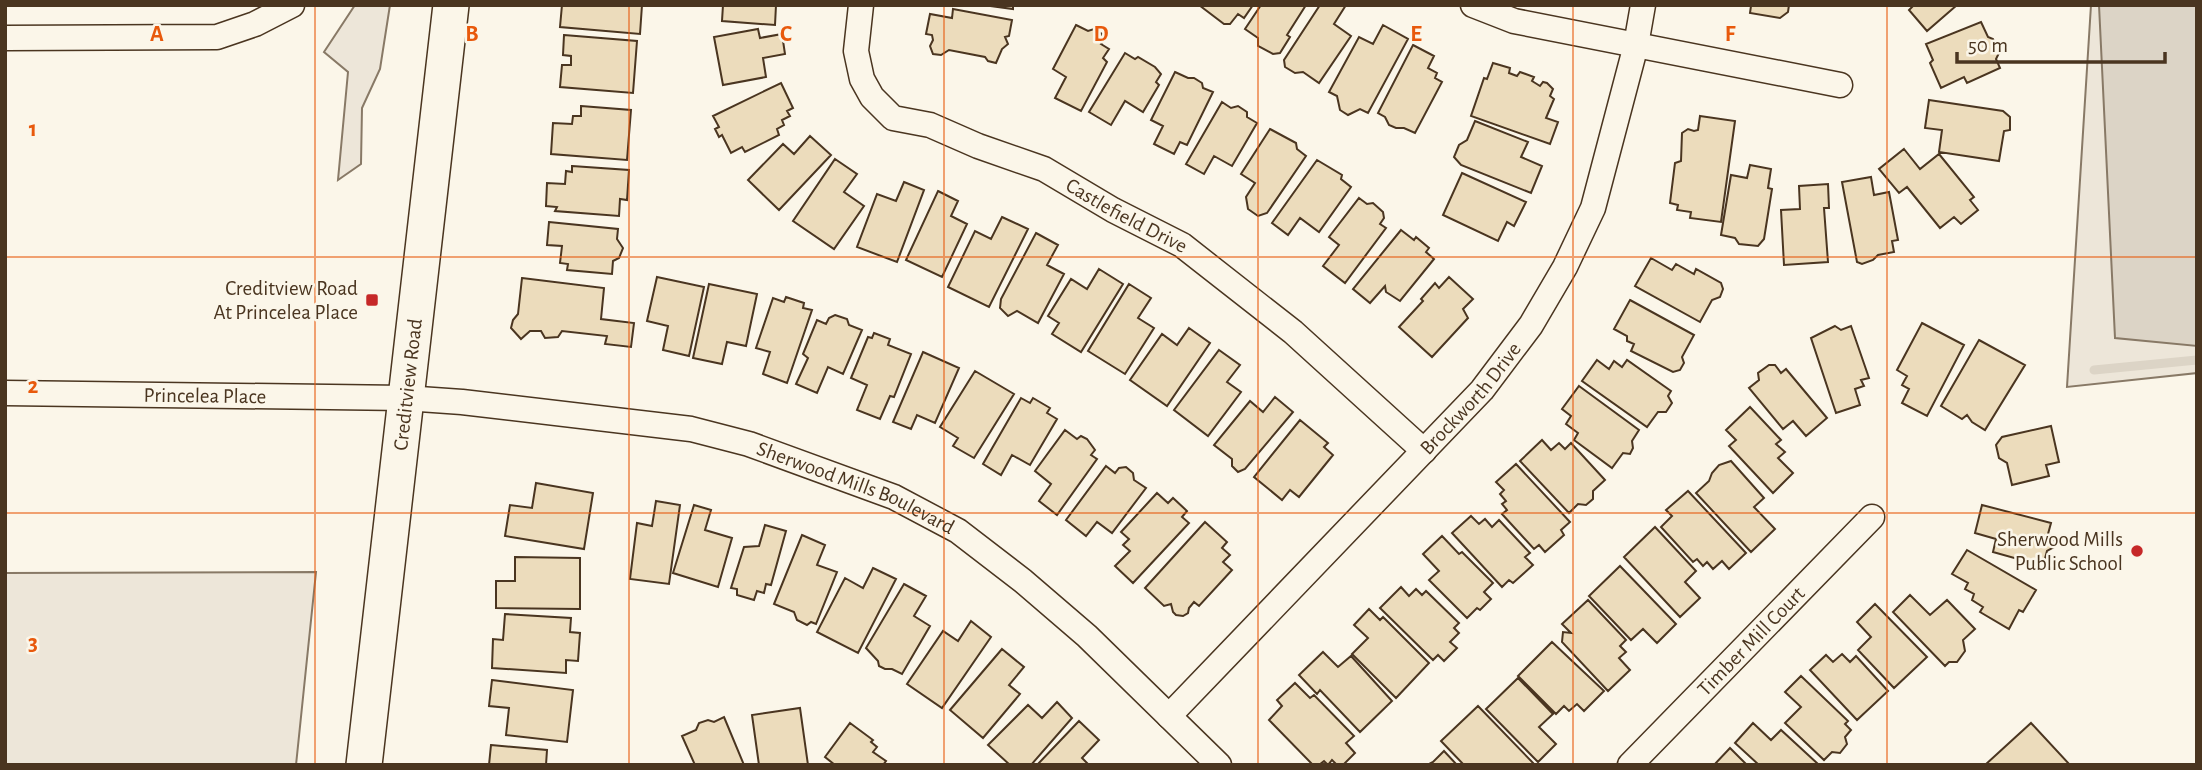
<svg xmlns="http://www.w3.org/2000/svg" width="2202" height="770" viewBox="0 0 2202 770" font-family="'Alegreya Sans',sans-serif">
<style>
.green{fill:#ede6d9;stroke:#887966;stroke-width:2}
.water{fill:#dcd4c6;stroke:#887966;stroke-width:2}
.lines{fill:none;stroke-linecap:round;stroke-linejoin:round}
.stream{stroke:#dcd4c6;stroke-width:9}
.building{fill:#ecdcbc;stroke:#4a3520;stroke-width:2}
.minor-casing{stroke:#4a3520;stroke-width:27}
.secondary-casing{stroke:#4a3520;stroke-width:38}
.minor{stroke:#fbf6e9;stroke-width:24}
.secondary{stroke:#fbf6e9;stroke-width:35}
.grid{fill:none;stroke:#e8590c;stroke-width:2;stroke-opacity:0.55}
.poi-dot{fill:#c62828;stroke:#fbf6e9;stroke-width:2.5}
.labels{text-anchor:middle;stroke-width:5;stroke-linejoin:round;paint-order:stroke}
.street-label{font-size:21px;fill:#4a3520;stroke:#fbf6e9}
.poi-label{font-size:21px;fill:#4a3520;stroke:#fbf6e9;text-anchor:end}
.grid-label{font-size:23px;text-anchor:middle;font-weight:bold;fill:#e8590c;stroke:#fbf6e9;stroke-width:5;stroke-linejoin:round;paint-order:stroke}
</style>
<rect width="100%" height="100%" fill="#fbf6e9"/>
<!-- green -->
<path class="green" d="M355 5H390L380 69 362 108 361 164 338 180 348 72 324 52Z
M2091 5H2197V373L2067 387Z
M316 572 296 765H5V573Z"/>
<!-- water -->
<path class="water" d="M2099 5H2197V346L2115 338Z"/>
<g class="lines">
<!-- stream -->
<path class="stream" d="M2094 370 2197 360"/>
</g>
<!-- building -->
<path class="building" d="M562 5H642L640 34 560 27Z
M723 5H776L775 25 722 21Z
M983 5H1013V9Z
M1199 5H1253L1244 18 1238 14 1230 24H1224Z
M1261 5H1306L1287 35 1290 37 1280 53 1273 54 1258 46V38L1245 29Z
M1320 5H1346L1334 24 1351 36 1319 83 1303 72 1295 73 1285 67 1284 60Z
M1740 5H1789L1788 12 1780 18 1750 13 1751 6Z
M1914 5H1957L1927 31 1909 10Z
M953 9 1012 20 1009 36 1005 37 1008 44 1002 49 996 63 988 61 985 57 949 50 941 55 933 54 930 46 933 40 932 35 926 34 930 14 952 18Z
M1981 22 1988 37 1993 39 1999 53 1996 59 2000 68 1967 83 1964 77 1941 88 1930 63 1933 60 1926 44Z
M1076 25 1088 31 1094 29 1102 34 1104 40 1101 44 1109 49 1103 58 1107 62 1081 111 1055 98 1066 77 1053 69Z
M1383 25 1408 39 1368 113 1360 109 1348 115 1340 110 1337 96 1329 92 1359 37 1373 44Z
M758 29 760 38 782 34 785 54 763 58 766 77 723 85 714 37Z
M564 35 637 41 633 93 560 87 562 65H571V56L563 55Z
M1413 45 1434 56 1428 68 1437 73 1435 78 1442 82 1415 133 1404 128H1396L1389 125 1385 117 1378 113Z
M1125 53 1135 59 1138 57 1155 67 1161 74 1156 82 1159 85 1143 112 1125 101 1111 125 1089 112Z
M1493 63 1510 68 1509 73 1517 76 1520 72 1534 77 1532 81 1540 86 1543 82 1547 83 1553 89 1550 96 1554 99 1546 118 1558 122 1550 144 1471 116 1484 78 1487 79Z
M1175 72 1188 78H1194L1202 83 1203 88 1213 92 1187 145 1180 142 1174 154 1154 144 1163 126 1151 120Z
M781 83 793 108 787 111 790 116 782 120 784 125 777 129 779 135 745 152 742 147 731 153 722 135 719 137 715 129 719 127 713 116Z
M1929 100 2003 111 2010 117V130L2004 131 1999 161 1939 152 1942 130 1925 128Z
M1222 102 1231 108 1238 106 1247 112V117L1257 123 1232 166 1214 156 1204 174 1186 164Z
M581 106 631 110 627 160 551 154 553 123 572 124 573 116H581Z
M1700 116 1735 121 1721 222 1690 218 1691 212 1677 210 1678 205 1670 203 1675 163 1681 161 1682 133 1688 129 1694 131 1698 130Z
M1475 121 1528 142 1521 157 1542 166 1531 193 1461 165 1454 157 1459 145 1467 140Z
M1270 129 1296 143 1297 149 1306 156 1267 213 1258 216 1248 209 1246 197 1255 183 1241 174Z
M810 136 831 155 779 210 748 180 783 144 794 154Z
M1904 149 1920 169 1939 154 1974 197 1970 200 1978 210 1961 224 1954 217 1940 228 1907 187 1899 193 1879 169Z
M835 159 857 174 844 192 864 206 834 249 793 221Z
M1317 160 1342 175 1341 179 1351 187 1319 232 1300 218 1288 235 1272 223Z
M1750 165 1771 169 1768 188 1772 189 1764 239 1758 246 1739 244 1735 238 1721 235 1731 175 1747 178Z
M572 166 629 170 627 200 620 199 619 216 555 211 557 207 546 206 547 183 565 184 566 171 572 172Z
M1462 173 1526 202 1514 226 1507 222 1498 241 1443 215Z
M1871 177 1874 195 1889 192 1898 240 1892 241 1894 252 1878 255 1873 260 1862 264 1857 262 1842 182Z
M904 182 924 190 897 262 857 247 877 194 896 201Z
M1828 184 1829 208H1824L1828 262 1784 265 1781 210 1800 209 1799 186Z
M938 191 958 201 951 216 967 224 942 277 906 260Z
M1359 198 1367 204 1373 203 1383 212 1384 218 1380 224 1386 228 1345 283 1323 266 1339 245 1329 237Z
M1002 217 1028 229 989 307 948 287 975 231 991 239Z
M549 222 618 229 617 239 623 248 619 258 613 261 612 274 567 270 568 264 560 263 562 246 547 245Z
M1401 230 1414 240 1416 237 1429 248 1426 252 1434 259 1400 301 1386 292 1385 286 1370 303 1353 289Z
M1036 233 1058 245 1047 265 1064 274 1038 323 1017 311 1008 316 1000 308 1001 299Z
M1651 258 1672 270 1676 264 1694 274 1696 269 1721 283 1723 289 1720 297 1712 300 1700 322 1635 286Z
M1099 269 1123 284 1081 352 1052 334 1059 323 1048 316 1071 279 1087 289Z
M657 277 704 287 689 356 663 350 668 326 647 321Z
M1449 277 1473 299 1463 309 1468 318 1432 357 1399 327 1423 301 1421 299 1435 283 1439 288Z
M522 278 604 288 601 319 634 323 631 347 605 344 607 336 562 331 558 337 545 338 541 331H530L521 339 511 328 513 320 518 314Z
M709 284 757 294 746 346 727 342 722 364 693 358Z
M1129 284 1151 298 1138 318 1154 328 1125 374 1088 351Z
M786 297 804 303 803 308 812 310 787 383 763 374 770 352 756 348 773 298 784 302Z
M1630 300 1694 335 1682 357 1684 363 1680 370 1673 372 1631 351 1634 344 1627 341V336L1614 329Z
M835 315 847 319 849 325 862 330 843 374 828 367 817 393 796 384 808 358 803 354 817 320 826 324 829 318Z
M1922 323 1964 345 1927 416 1902 403 1909 389 1902 385 1907 376 1897 370Z
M1835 326 1841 330 1851 326 1869 378 1861 380 1864 386 1855 389 1860 405 1836 413 1811 338Z
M1189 328 1210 343 1167 406 1130 380 1162 334 1177 345Z
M874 333 890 339 888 345 911 354 894 397 890 396 880 419 857 410 867 385 851 378 868 337 872 338Z
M1979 340 2025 365 1985 430 1972 422 1967 415 1962 419 1941 406Z
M1219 350 1240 365 1227 382 1241 392 1208 436 1174 410Z
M923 352 959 368 935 423 917 415 911 429 893 422Z
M1597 360 1609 369 1614 361 1622 367 1627 360 1671 391 1668 396 1672 403 1666 412H1658L1647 427 1582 381Z
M1769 365H1775L1781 373 1786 369 1827 418 1806 436 1793 421 1783 429 1749 388 1759 380 1758 373Z
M975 371 1014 394 974 458 953 446 958 438 940 427Z
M1579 386 1639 430 1632 441 1633 448 1630 454 1623 453 1612 468 1574 440 1578 433 1566 424 1571 416 1562 409Z
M1275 397 1293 412 1245 469 1238 472 1232 466V459L1214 445 1250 401 1263 412Z
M1021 398 1030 403 1033 398 1050 408 1047 413 1057 419 1030 465 1012 455 1001 475 983 464Z
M1750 407 1781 440 1776 444 1785 452 1778 458 1793 473 1773 493 1729 446 1736 440 1726 430Z
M1300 420 1328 443 1324 447 1333 455 1299 497 1290 490 1282 500 1254 477Z
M2051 426 2059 462 2046 465 2049 476 2012 485 2007 463 1999 458 1996 445 2002 437Z
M1065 430 1077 439 1081 436 1087 439 1095 450 1091 455 1097 459 1057 515 1039 501 1051 484 1035 471Z
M1542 440 1551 450 1559 443 1565 449 1571 443 1605 480 1593 491V499L1586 505 1578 504 1569 513 1520 461Z
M1731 461 1764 498 1754 507 1775 529 1751 552 1696 493 1709 481 1712 473 1719 465Z
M1516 464 1570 522 1561 530 1564 535 1545 552 1539 545 1534 549 1502 514 1507 510 1502 504 1506 501 1500 494 1504 490 1496 482Z
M1106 466 1115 473 1119 468 1126 467 1133 473 1134 480 1146 488 1112 533 1097 522 1086 536 1066 520Z
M536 483 593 493 584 549 505 536 510 505 532 508Z
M1688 491 1746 553 1729 569 1722 561 1713 569 1707 562 1703 566 1697 559 1693 562 1661 527 1672 516 1666 510Z
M1157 493 1168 503 1173 498 1187 511 1182 517 1189 523 1133 583 1115 566 1130 551 1123 545 1129 539 1121 532Z
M656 501 680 505 669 584 630 579 637 523 652 526Z
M694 505 711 510 705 530 732 538 718 587 673 573Z
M1982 505 2051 523 2048 534 2055 541 2054 547 2047 551 2043 566 1993 552 1996 539 1975 533Z
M1471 516 1479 524 1485 519 1492 527 1499 520 1530 553 1525 557 1533 565 1513 583 1509 580 1502 587 1452 533Z
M1205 522 1227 542 1222 548 1230 555 1223 562 1232 570 1199 606 1194 602 1189 608 1188 613 1183 616 1176 615 1173 612 1171 604 1164 606 1145 588Z
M765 525 786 531 771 585 766 584 764 593 757 591 754 600 737 595V589L731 588 744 547 759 546Z
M1655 527 1696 571 1685 582 1700 598 1680 617 1624 557Z
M802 535 825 545 817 565 837 572 816 624 811 622 807 625 797 620 794 612 774 604Z
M1442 536 1459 554 1462 552 1493 583 1484 592 1491 599 1480 610 1477 608 1467 618 1429 580 1439 571 1423 554Z
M1967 550 2036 590 2023 612 2019 610 2009 629 1980 612 1983 607 1972 600 1974 594 1965 589 1968 583 1952 574Z
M515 557 580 558V609L496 608V581H515Z
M1620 566 1676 624 1657 643 1643 629 1631 640 1589 596Z
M873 568 896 579 858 653 817 632 845 578 863 588Z
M904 584 926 596 914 616 930 626 902 674 892 669H885L879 666 878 661 866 648Z
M1401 587 1409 596 1416 589 1422 595 1426 591 1459 623 1454 628 1459 633 1450 642 1457 648 1444 661 1438 655 1433 660 1380 608Z
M1910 595 1930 615 1947 600 1975 629 1963 640 1965 651 1957 662H1949L1945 666 1893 612Z
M1588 600 1626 640 1620 646 1626 652 1619 658 1630 670 1608 691 1562 642 1563 632 1571 633 1562 624Z
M1875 604 1927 657 1894 688 1858 650 1871 637 1857 622Z
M1369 609 1380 620 1383 617 1429 663 1396 698 1352 654 1368 638 1354 625Z
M505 614 571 618 570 632 580 633 578 661 566 660V673L492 668 493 639 503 640Z
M971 621 991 637 942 708 907 684 943 631 958 641Z
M1552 642 1604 691 1584 711 1577 704 1569 711 1564 706 1556 714 1518 676Z
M1002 649 1024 667 1009 685 1020 694 983 738 950 710Z
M1323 652 1338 667 1351 656 1392 701 1360 732 1320 690 1317 694 1299 675Z
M1842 654 1850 662 1856 656 1888 691 1857 720 1810 670 1826 655 1833 662Z
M1801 676 1848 721 1845 724 1851 730 1845 737 1847 744 1840 753 1832 752 1824 760 1785 723 1801 707 1785 692Z
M1518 678 1553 714 1539 727 1556 744 1538 762 1486 709Z
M492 680 573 690 567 742 506 735 509 708 489 706Z
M1295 683 1310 698 1314 695 1354 736 1346 743 1355 753 1343 765H1337L1332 760 1328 765 1324 761 1319 765H1313L1269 720 1282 706 1277 700Z
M1057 702 1072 718 1031 765H1010L988 745 1028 705 1042 718Z
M1478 706 1535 765H1464L1441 741Z
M800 708 808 765H759L752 715Z
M724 717 744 765H695L682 736 696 730 699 723 708 720 714 722Z
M1079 721 1099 740 1082 758 1089 765H1037Z
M850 723 873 740 871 742 877 747 873 752 886 761 883 765H835L825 757Z
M1753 723 1771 740 1781 730 1818 764 1759 765 1735 743Z
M2031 723 2070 765H1985Z
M491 745 547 750 546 765H489Z
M1730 748 1747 765H1714Z
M1444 751 1457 765H1427L1433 762Z"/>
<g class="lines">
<defs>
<g id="minor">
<path id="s1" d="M861 5 856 51 862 79 872 97 893 118 930 125 978 146 1044 169 1113 210 1182 245 1293 332 1424 451"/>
<path d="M1473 5 1514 21 1840 85"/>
<path d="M5 38 217 37 255 24 292 5"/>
<path id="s2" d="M5 393 405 398 462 402 691 429 749 444 894 497 958 531 1023 581 1087 636 1219 765"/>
<path id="s3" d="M1169 716 1482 390 1531 325 1565 267 1593 208 1636 45 1643 5"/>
<path id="s4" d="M1630 765 1872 517"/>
</g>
<g id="secondary">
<path id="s5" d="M364 765 451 5"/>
</g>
</defs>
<!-- minor casing -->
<use href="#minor" class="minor-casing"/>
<!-- secondary casing -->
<use href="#secondary" class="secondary-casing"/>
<!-- minor -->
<use href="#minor" class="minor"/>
<!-- secondary -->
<use href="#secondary" class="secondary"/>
</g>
<!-- grid -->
<path class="grid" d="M315 5V765M629 5V765M944 5V765M1258 5V765M1573 5V765M1887 5V765M5 257H2197M5 513H2197"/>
<!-- markers -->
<g class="poi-dot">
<rect x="365" y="293" width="14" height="14" rx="3.5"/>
<circle cx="2137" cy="551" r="7"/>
</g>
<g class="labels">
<!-- street labels -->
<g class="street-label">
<text dy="7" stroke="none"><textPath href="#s1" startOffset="380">Castlefield Drive</textPath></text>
<text dy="7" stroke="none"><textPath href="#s5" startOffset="383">Creditview Road</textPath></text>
<text dy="7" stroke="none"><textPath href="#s2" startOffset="200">Princelea Place</textPath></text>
<text dy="7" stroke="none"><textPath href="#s3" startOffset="438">Brockworth Drive</textPath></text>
<text dy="7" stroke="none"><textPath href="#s2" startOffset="863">Sherwood Mills Boulevard</textPath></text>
<text dy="7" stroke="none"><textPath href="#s4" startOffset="173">Timber Mill Court</textPath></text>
</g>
<!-- poi labels -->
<g class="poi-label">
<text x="358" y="295">Creditview Road<tspan x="358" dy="24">At Princelea Place</tspan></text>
<text x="2123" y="546">Sherwood Mills<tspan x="2123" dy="24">Public School</tspan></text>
</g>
</g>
<g class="grid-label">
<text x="157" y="41">A</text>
<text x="472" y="41">B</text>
<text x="786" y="41">C</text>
<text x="1101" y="41">D</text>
<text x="1416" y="41">E</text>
<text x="1730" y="41">F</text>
<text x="33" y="136">1</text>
<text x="33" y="393">2</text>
<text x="33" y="650">3</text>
</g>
<!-- border -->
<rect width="2202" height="770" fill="none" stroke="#4a3520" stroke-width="14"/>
<!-- scale -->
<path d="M1957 52v10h208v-10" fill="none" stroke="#4a3520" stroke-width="3.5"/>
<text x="1968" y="52" font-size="21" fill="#4a3520" stroke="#fbf6e9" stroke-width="5" paint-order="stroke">50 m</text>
</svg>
